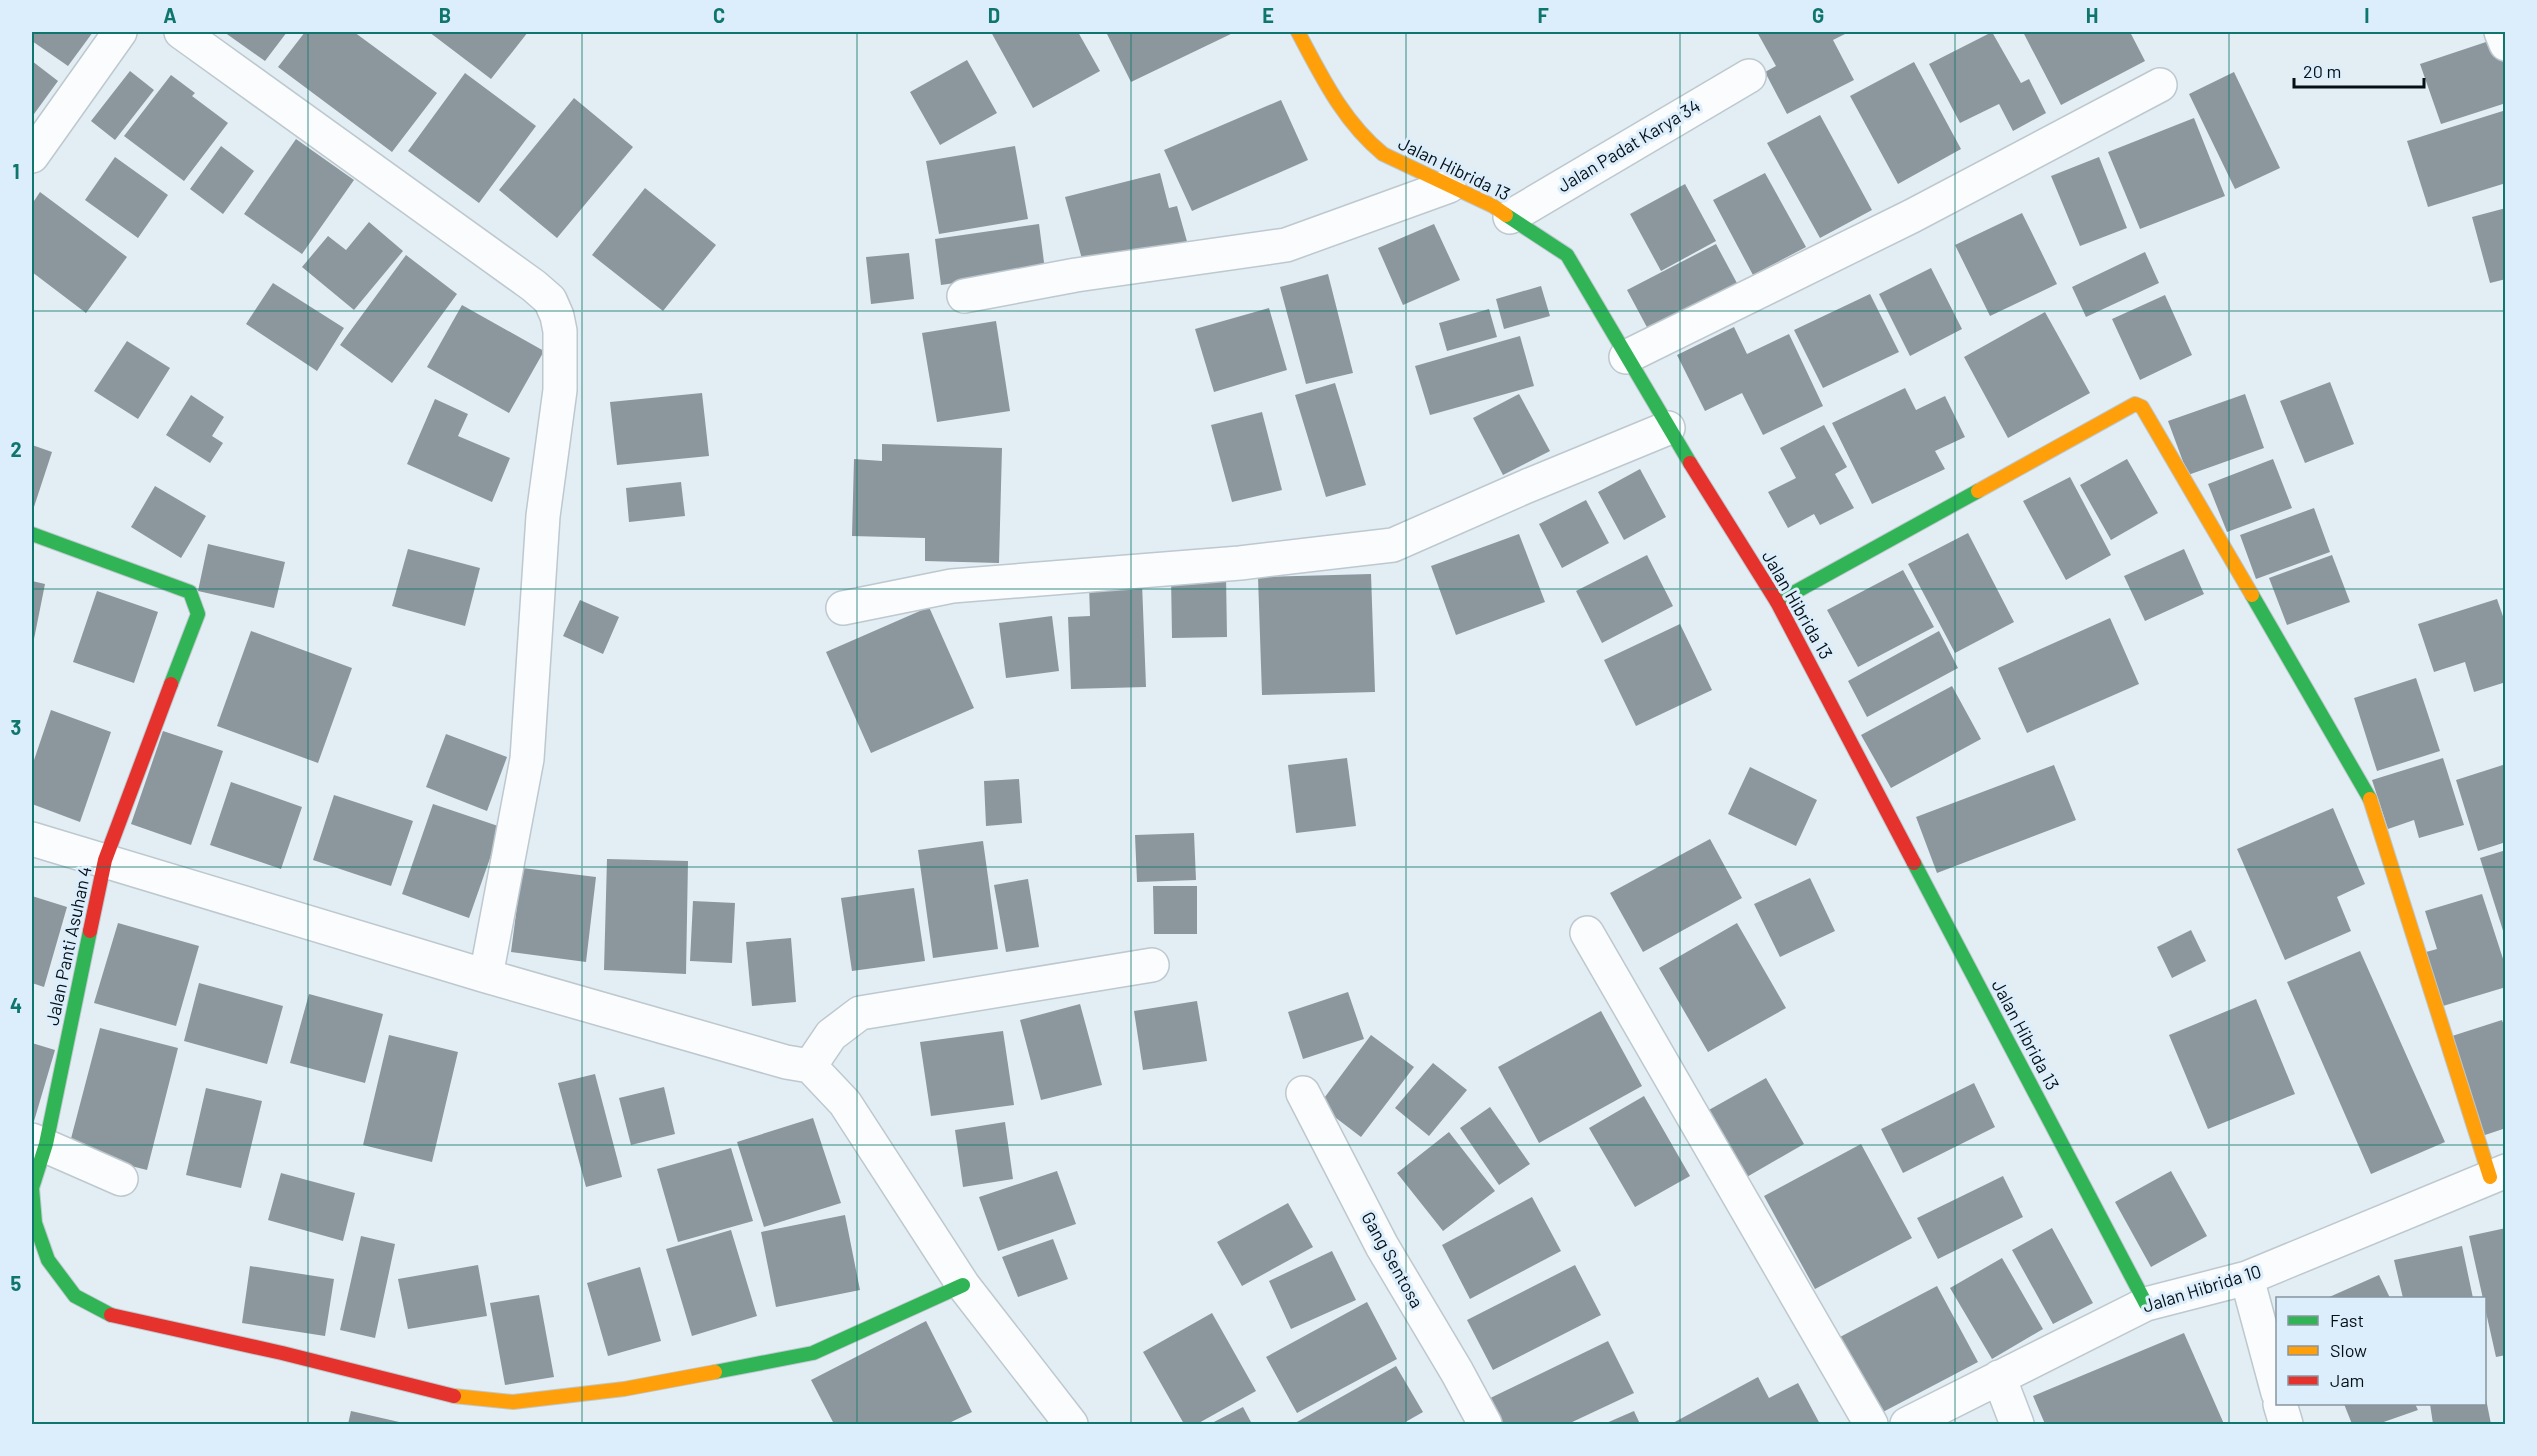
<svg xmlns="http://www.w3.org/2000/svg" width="2537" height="1456" viewBox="0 0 2537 1456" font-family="Barlow,sans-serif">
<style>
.building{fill:#8c969d}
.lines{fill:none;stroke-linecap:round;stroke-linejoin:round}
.street-casing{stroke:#bdc8cf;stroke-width:36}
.fast-casing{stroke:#bdc8cf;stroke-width:16}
.slow-casing{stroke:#bdc8cf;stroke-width:16}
.jam-casing{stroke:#bdc8cf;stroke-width:16}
.street{stroke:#fbfcfd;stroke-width:33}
.fast{stroke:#30b455;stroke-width:14}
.slow{stroke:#ff9f0a;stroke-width:14}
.jam{stroke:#e5322d;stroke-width:14}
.grid{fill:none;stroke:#0f766e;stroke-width:1.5;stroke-opacity:0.55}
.labels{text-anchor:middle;stroke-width:6;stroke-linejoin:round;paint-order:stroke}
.street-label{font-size:18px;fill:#050f16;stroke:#dceefb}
.neatline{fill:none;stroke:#0f766e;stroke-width:2}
.grid-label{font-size:20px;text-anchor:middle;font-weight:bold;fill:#0f766e}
</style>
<rect width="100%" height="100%" fill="#e3edf4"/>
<!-- building -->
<path class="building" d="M32 32H93L68 66 32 41Z
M224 32H287L265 61Z
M305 32H354L437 93 392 152 278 67Z
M429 32H528L491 79Z
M991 32H1078L1100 71 1033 108Z
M1106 32H1235L1131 82Z
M1757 32H1849L1833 40 1854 80 1787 114 1765 72 1776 66Z
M1992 32 2021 83 2029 79 2046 113 2013 131 1999 104 1960 123 1929 64Z
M2023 32H2130L2145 61 2061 105Z
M2495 39 2506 70V103L2441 124 2420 64Z
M967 60 997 113 940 145 910 92Z
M32 61 58 81 34 114 32 113Z
M1914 62 1961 149 1898 184 1850 96Z
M130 71 154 90 115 140 91 121Z
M2234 72 2280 168 2235 189 2189 94Z
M465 73 536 126 479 203 408 151Z
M171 75 195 93 192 96 228 123 184 181 124 136Z
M574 98 633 147 557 238 499 190Z
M1281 100 1308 160 1192 211 1164 150Z
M2506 110V183L2428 207 2407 141Z
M1820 115 1872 210 1820 238 1767 143Z
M2194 118 2225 196 2140 229 2108 152Z
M296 139 354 180 302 254 244 214Z
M221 146 254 171 223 214 190 189Z
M1015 146 1028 219 939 234 926 161Z
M115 157 168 195 138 238 85 200Z
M2099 157 2127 228 2080 246 2051 176Z
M1160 173 1169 208 1177 206 1188 245 1085 270 1065 197Z
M1765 173 1806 247 1753 275 1713 200Z
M1685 184 1716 241 1661 271 1630 214Z
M645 188 716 245 663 311 592 255Z
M40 192 127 257 86 313 32 272V204Z
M2506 208V279L2490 283 2472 217Z
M2022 213 2057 284 1990 316 1955 245Z
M369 222 403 251 354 310 302 267 328 236 346 250Z
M1039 224 1045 270 941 285 935 239Z
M1434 224 1460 280 1403 305 1378 248Z
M1716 244 1738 285 1649 331 1627 290Z
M2145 252 2159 283 2086 317 2072 287Z
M909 253 914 299 871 304 866 257Z
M406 255 457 294 392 383 340 345Z
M1931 268 1962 329 1910 356 1879 294Z
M1328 274 1353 373 1306 384 1280 287Z
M273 283 344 328 317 371 246 324Z
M1541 286 1550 316 1504 329 1496 299Z
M1870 294 1899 352 1823 388 1794 330Z
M2165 295 2192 355 2140 380 2112 319Z
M462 305 544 351 509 413 427 367Z
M1269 308 1287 370 1214 392 1195 329Z
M1489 309 1497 337 1447 351 1439 323Z
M2045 312 2090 393 2008 438 1964 357Z
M996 321 1010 411 937 422 922 333Z
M1734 327 1747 354 1789 334 1823 406 1763 435 1742 393 1705 411 1677 355Z
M1520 336 1534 386 1430 415 1415 366Z
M127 341 170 368 138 419 94 391Z
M2330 382 2354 444 2305 463 2280 401Z
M1335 383 1366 485 1326 497 1295 395Z
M1905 388 1916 410 1945 396 1965 437 1935 451 1945 469 1872 504 1832 423Z
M702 393 709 456 617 465 610 402Z
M1519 394 1550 451 1503 475 1473 418Z
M2245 394 2264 448 2188 475 2168 421Z
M191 395 224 417 212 436 223 443 210 463 166 435Z
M435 399 468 414 458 436 510 458 492 502 407 464Z
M1262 412 1282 490 1232 502 1211 425Z
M1824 425 1847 467 1835 474 1854 508 1820 525 1814 514 1788 528 1768 492 1796 478 1780 448Z
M882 444 1002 448 999 563 925 561V538L852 536 854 459 882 461Z
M32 445 52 452 32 513Z
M2127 459 2158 513 2111 540 2080 485Z
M2273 459 2292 508 2227 532 2208 484Z
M1640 469 1666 517 1624 540 1598 492Z
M2070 477 2111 555 2066 580 2023 501Z
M681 482 685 516 629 522 626 488Z
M155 486 206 516 181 558 131 527Z
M1586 500 1609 543 1562 568 1539 524Z
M2314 508 2330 552 2256 579 2240 535Z
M1968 533 2014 622 1955 653 1908 564Z
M1519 534 1545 602 1456 635 1431 566Z
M208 544 285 562 274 608 198 591Z
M408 549 480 568 465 626 392 606Z
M2184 549 2204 594 2145 621 2124 576Z
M1647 555 1673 606 1602 643 1576 591Z
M2332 555 2350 602 2287 625 2269 578Z
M1903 570 1934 627 1858 667 1827 610Z
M1371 574 1375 692 1262 695 1258 577Z
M1226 575 1227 637 1172 638 1171 576Z
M32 581 45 584 33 644H32Z
M1142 583 1146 687 1071 689 1068 617 1090 616 1089 585Z
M97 591 158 612 134 683 73 662Z
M2497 599 2506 625V682L2474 692 2465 662 2434 672 2418 624Z
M580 600 619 617 603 654 563 636Z
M929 607 974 708 871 753 826 652Z
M1052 616 1059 671 1006 678 999 623Z
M2110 618 2139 684 2027 733 1998 668Z
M1680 624 1712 690 1636 726 1604 660Z
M251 631 352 668 318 763 217 726Z
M1939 631 1958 668 1867 717 1848 681Z
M2416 678 2440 751 2377 771 2354 698Z
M1952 686 1981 739 1891 788 1861 735Z
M51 710 111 732 80 822 32 804V766Z
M163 731 223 751 191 845 131 824Z
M446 734 507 757 487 811 426 787Z
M1347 758 1356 826 1296 833 1288 765Z
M2443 758 2464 825 2419 838 2414 820 2388 829 2372 780Z
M2506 764V842L2478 851 2456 780Z
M2054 765 2076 820 1937 873 1916 817Z
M1750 767 1817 800 1796 846 1728 814Z
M1019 779 1022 823 986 826 984 781Z
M231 782 302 807 281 869 210 845Z
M334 795 413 821 391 886 313 860Z
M433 804 501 827 469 918 402 894Z
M2333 808 2365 884 2337 897 2351 931 2285 960 2237 849Z
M1194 833 1196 880 1137 882 1135 835Z
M1710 839 1742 898 1643 952 1610 893Z
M983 841 998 949 933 958 918 850Z
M2506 850V937H2505L2480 858Z
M607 859 688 861 686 974 604 970Z
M522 868 596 877 586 962 511 952Z
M1810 878 1835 931 1780 957 1754 904Z
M1028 879 1039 947 1006 952 994 885Z
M1153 886H1197V934H1154Z
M914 888 925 961 852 971 841 898Z
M2482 894 2506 968V987L2443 1006 2426 952 2437 949 2425 911Z
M32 896 67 907 44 987 32 983Z
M693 901 735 903 732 963 690 961Z
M118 923 199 946 176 1026 94 1003Z
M1737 923 1786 1008 1708 1052 1659 968Z
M2191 930 2206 961 2172 978 2157 947Z
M791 938 796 1002 752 1006 746 942Z
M2360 951 2445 1142 2371 1174 2287 982Z
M199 983 283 1006 267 1064 184 1041Z
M1348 992 1364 1039 1303 1059 1288 1012Z
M309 994 383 1014 365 1083 290 1063Z
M2256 999 2295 1094 2208 1129 2169 1035Z
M1197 1001 1207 1061 1143 1070 1134 1011Z
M1080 1004 1102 1085 1041 1100 1020 1020Z
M1601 1011 1642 1086 1539 1143 1498 1067Z
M2502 1020 2506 1031V1128L2482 1136 2449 1037Z
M100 1028 178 1048 147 1170 68 1150Z
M1003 1031 1014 1105 931 1116 920 1042Z
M389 1035 458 1052 432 1162 363 1145Z
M1371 1035 1414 1067 1361 1137 1319 1105Z
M32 1043 55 1050 32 1128Z
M1433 1063 1467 1090 1429 1136 1395 1108Z
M595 1074 622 1177 586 1187 558 1083Z
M1766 1078 1804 1144 1745 1178 1707 1111Z
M1974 1083 1995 1127 1903 1173 1881 1129Z
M664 1087 675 1134 631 1145 619 1098Z
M206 1088 262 1101 241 1188 186 1175Z
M1644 1096 1690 1176 1635 1207 1589 1128Z
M1490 1107 1530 1164 1499 1185 1460 1128Z
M813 1118 841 1203 764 1227 737 1142Z
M1005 1122 1013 1179 963 1187 955 1130Z
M1449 1132 1495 1191 1443 1231 1397 1173Z
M1861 1144 1912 1238 1815 1289 1764 1196Z
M731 1148 753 1221 678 1242 657 1169Z
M1057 1171 1076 1224 998 1251 979 1197Z
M2171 1171 2207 1236 2151 1267 2115 1202Z
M281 1173 355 1193 343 1241 268 1220Z
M2003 1176 2023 1217 1938 1259 1917 1218Z
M1532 1197 1561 1251 1470 1299 1442 1245Z
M1288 1203 1313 1247 1242 1286 1217 1242Z
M845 1215 860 1290 776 1307 761 1232Z
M2052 1228 2093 1303 2053 1324 2012 1250Z
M2506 1228V1355L2496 1357 2469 1236Z
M731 1230 757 1316 692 1336 666 1249Z
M361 1236 395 1244 375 1338 340 1330Z
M1053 1239 1068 1279 1018 1297 1002 1257Z
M2462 1246 2473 1298H2403L2394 1260Z
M1332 1251 1356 1300 1291 1329 1269 1281Z
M2002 1258 2043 1329 1992 1359 1950 1288Z
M478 1265 487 1316 408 1329 398 1279Z
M1575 1265 1601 1315 1493 1370 1467 1320Z
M250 1266 334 1279 325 1336 242 1323Z
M640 1267 661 1341 608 1356 587 1283Z
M2379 1275 2390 1298H2327Z
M1937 1286 1978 1362 1881 1413 1840 1337Z
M539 1295 554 1377 505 1385 490 1303Z
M1367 1302 1397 1359 1297 1413 1266 1357Z
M1212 1313 1256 1391 1197 1424H1184L1143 1352Z
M926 1321 972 1412 947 1424H834L811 1380Z
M2184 1333 2224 1424H2045L2033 1396Z
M1608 1341 1634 1393 1568 1424H1490L1480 1403Z
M1396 1366 1423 1412 1402 1424H1298L1297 1422Z
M1758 1377 1769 1398 1798 1383 1820 1424H1671Z
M2484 1389 2491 1424H2433L2430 1404H2484Z
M2344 1404H2415L2418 1410 2378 1424H2352Z
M1243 1407 1252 1424H1210Z
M351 1411 408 1424H348Z
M1634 1411 1640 1424H1604Z"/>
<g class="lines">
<defs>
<path id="street" d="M181 32 534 286 550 300 557 316 560 331V390L543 516 527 759 486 976
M2501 32 2506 44
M32 156 120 32
M1510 217 1749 76
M964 296 1076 275 1286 245 1449 186
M1626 357 1912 216 2160 85
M843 608 952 586 1240 563 1393 545 1527 486 1668 428
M32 839 486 976 786 1062 810 1066 845 1103 963 1285 1071 1424
M1587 933 1871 1424
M810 1066 831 1035 860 1013 1152 965
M1303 1093 1382 1246 1457 1372 1485 1424
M32 1140 121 1179
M2247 1278 2278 1393
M1999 1377 2017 1424
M2280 1404 2286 1424
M1907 1424 2146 1304 2247 1278 2506 1171"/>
<path id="fast" d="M1506 215 1567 255 1690 463
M32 534 190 592 198 614 171 684
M2252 595 2370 799
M1777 602 1978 491
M1914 863 2146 1304
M90 931 46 1144 32 1188 35 1223 48 1260 75 1296 111 1315
M715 1372 813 1353 963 1285"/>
<path id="slow" d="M1298 32C1322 77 1343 121 1383 154L1493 206 1506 215
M1978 491 2135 404 2142 407 2252 595
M2370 799 2490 1177
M454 1396 513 1402 624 1389 715 1372"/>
<path id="jam" d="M1690 463 1777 602 1914 863
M90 931 105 860 171 684
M111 1315 282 1353 454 1396"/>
</defs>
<!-- street casing -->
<use href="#street" class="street-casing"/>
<!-- fast casing -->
<use href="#fast" class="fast-casing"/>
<!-- slow casing -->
<use href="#slow" class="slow-casing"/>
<!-- jam casing -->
<use href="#jam" class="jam-casing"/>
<!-- street -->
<use href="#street" class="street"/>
<!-- fast -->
<use href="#fast" class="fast"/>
<!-- slow -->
<use href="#slow" class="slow"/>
<!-- jam -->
<use href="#jam" class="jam"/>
</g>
<!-- grid -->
<path class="grid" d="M308 32V1424M582 32V1424M857 32V1424M1131 32V1424M1406 32V1424M1680 32V1424M1955 32V1424M2229 32V1424M32 311H2506M32 589H2506M32 867H2506M32 1145H2506"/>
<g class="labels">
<!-- street labels -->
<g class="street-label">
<text transform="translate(1629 146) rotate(-31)" y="6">Jalan Padat Karya 34</text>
<text transform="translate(1454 169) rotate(26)" y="6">Jalan Hibrida 13</text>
<text transform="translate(1797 605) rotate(60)" y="6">Jalan Hibrida 13</text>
<text transform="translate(69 946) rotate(-78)" y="6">Jalan Panti Asuhan 4</text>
<text transform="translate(2025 1035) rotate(62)" y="6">Jalan Hibrida 13</text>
<text transform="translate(1392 1260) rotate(61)" y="6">Gang Sentosa</text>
<text transform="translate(2202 1289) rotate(-17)" y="6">Jalan Hibrida 10</text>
</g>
</g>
<!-- border -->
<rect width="2537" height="1456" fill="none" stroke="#dceefb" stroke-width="66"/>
<!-- legend -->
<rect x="2276" y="1297" width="210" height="108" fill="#dceefb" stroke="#86959f" stroke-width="1.5"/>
<rect x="2288" y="1316" width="30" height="9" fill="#30b455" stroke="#86959f" stroke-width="1.5"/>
<text x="2330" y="1327" font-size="18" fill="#050f16">Fast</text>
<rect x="2288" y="1346" width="30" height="9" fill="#ff9f0a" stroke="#86959f" stroke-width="1.5"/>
<text x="2330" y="1357" font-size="18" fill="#050f16">Slow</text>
<rect x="2288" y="1376" width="30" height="9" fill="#e5322d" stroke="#86959f" stroke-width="1.5"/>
<text x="2330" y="1387" font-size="18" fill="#050f16">Jam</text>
<!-- scale -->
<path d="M2294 78v9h130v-9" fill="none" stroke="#050f16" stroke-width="3"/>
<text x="2303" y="78" font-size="18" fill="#050f16" stroke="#dceefb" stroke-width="4.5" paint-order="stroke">20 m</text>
<rect x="33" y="33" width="2471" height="1390" class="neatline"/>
<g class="grid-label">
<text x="170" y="23">A</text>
<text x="445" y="23">B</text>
<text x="719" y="23">C</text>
<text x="994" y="23">D</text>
<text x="1268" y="23">E</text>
<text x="1543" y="23">F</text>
<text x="1818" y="23">G</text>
<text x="2092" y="23">H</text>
<text x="2367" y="23">I</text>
<text x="16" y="179">1</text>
<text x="16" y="457">2</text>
<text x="16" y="735">3</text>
<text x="16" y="1013">4</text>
<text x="16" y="1291">5</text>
</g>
</svg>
